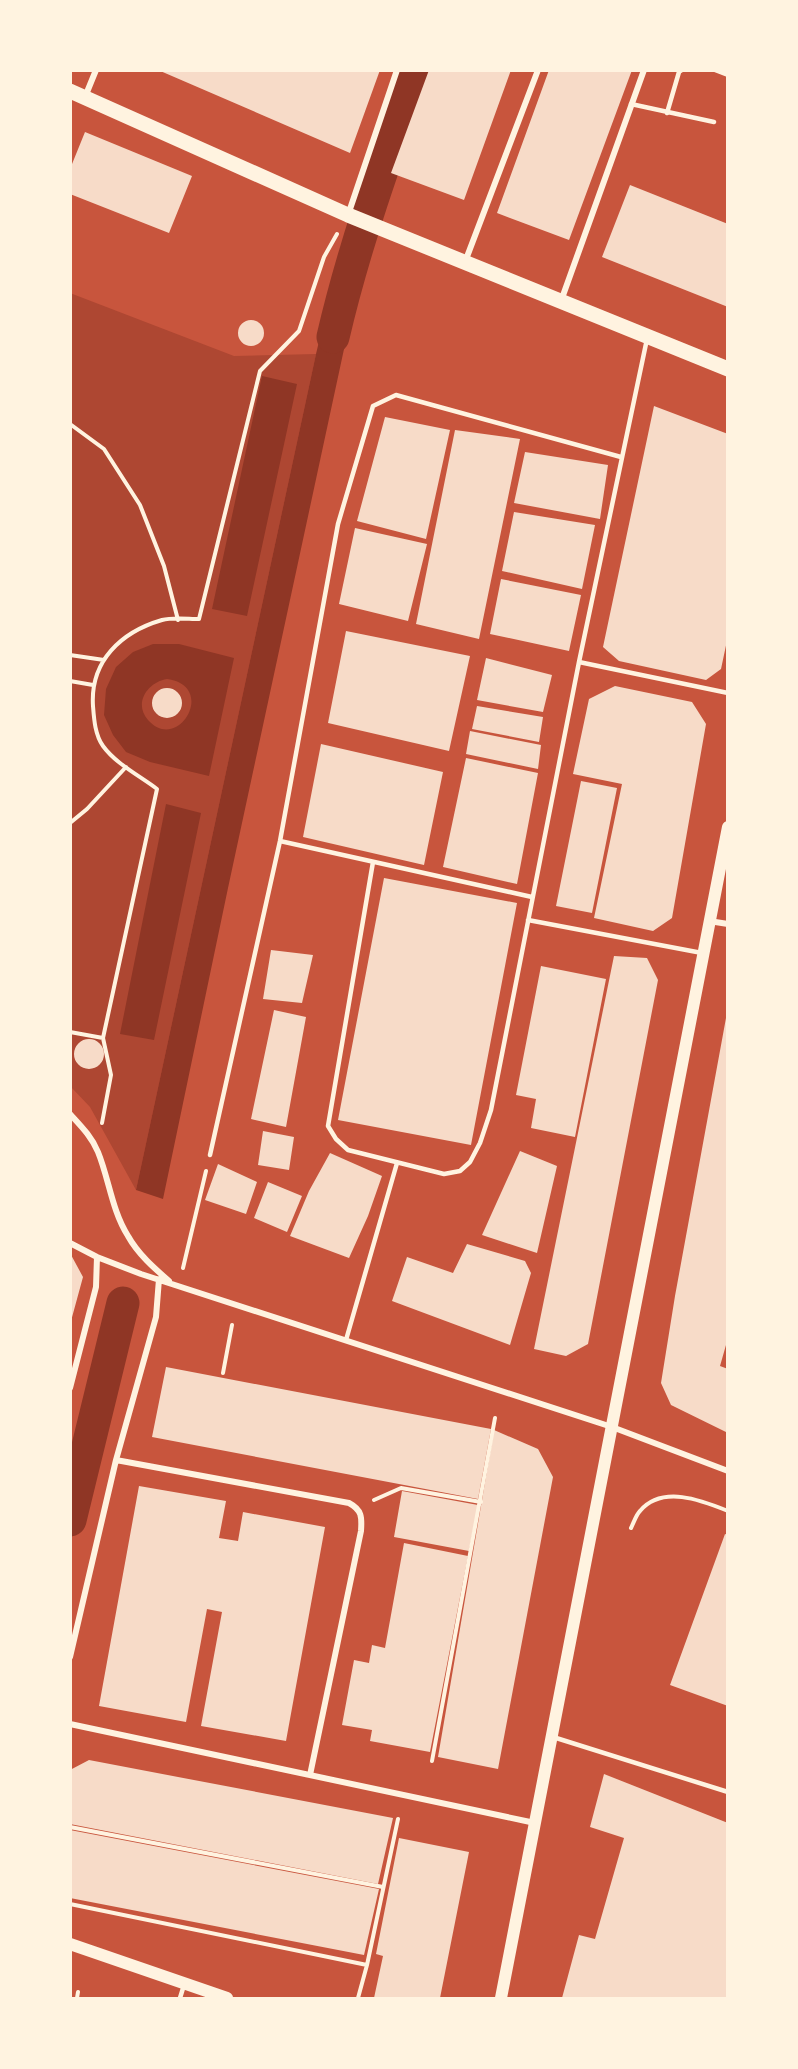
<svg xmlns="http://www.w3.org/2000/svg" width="798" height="2069" viewBox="0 0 798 2069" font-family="'Golos Text',sans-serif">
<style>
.green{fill:#ae4732}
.water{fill:#8f3625;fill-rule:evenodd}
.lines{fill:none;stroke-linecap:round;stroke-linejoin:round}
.canal{stroke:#8f3625;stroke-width:33}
.building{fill:#f7dbc8}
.path{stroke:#fff3e0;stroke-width:4}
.service{stroke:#fff3e0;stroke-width:4.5}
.minor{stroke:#fff3e0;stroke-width:6}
.secondary{stroke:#fff3e0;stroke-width:12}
.primary{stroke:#fff3e0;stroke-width:15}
</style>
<rect width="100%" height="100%" fill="#c8553d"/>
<!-- green -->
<path class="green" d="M70 293 234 356 316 354 136 1190 90 1107 71 1087Z"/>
<!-- water -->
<path class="water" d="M332 287 355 298 228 888 163 1199 136 1190 316 354Z
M262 376 297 384 247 616 212 609Z
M153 644H179L234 658 209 776 150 762 126 752 113 735 104 715 106 689 116 667 133 652ZM167 679C218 686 178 754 148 720 133 703 148 682 167 679Z
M166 804 201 813 154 1040 120 1034Z"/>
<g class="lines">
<!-- canal -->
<path class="canal" d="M333 337C354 246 386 158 417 70
M70 1520 123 1303"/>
</g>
<!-- building -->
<path class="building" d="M158 70H380L350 153Z
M429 70H511L464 200 391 173Z
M549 70H632L569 240 497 213Z
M85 132 192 176 169 233 70 194V169Z
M630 185 728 224V307L602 257Z
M238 333a13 13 0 1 1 26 0a13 13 0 1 1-26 0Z
M654 406 728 434V636L721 669 706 680 619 661 603 647Z
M385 417 450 430 426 539 357 521Z
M455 430 520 439 479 639 416 624Z
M525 452 608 465 600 519 514 503Z
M514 512 595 525 582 589 502 571Z
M355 528 427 544 408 621 339 604Z
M501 579 581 595 569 651 490 634Z
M346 631 470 656 449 751 328 723Z
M486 658 552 675 543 712 477 700Z
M615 686 692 702 706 724 672 918 653 931 594 918 622 784 573 774 589 699Z
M152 703a15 15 0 1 1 30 0a15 15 0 1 1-30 0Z
M477 706 543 717 539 742 472 729Z
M470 731 541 745 538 769 466 754Z
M321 744 443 772 424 865 303 837Z
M466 758 538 773 517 884 443 867Z
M581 781 617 788 592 913 556 906Z
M384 878 517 903 471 1145 338 1120Z
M271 950 313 955 302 1003 263 999Z
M614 956 647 958 658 980 588 1344 566 1356 534 1349Z
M541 966 606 979 575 1137 531 1128 536 1099 516 1095Z
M274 1010 306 1017 286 1127 251 1119Z
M726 1018 728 1338 720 1366 728 1369V1433L671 1405 661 1383 675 1296Z
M74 1054a15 15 0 1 1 30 0a15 15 0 1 1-30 0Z
M263 1131 294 1137 289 1170 258 1165Z
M520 1151 557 1166 537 1253 482 1235Z
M330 1153 382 1176 368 1216 349 1258 290 1236 309 1191Z
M218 1164 257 1182 246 1214 205 1200Z
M268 1182 302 1196 287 1232 254 1218Z
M467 1244 525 1261 531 1273 510 1345 392 1301 407 1257 453 1273Z
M70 1253 83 1277 71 1321H70Z
M166 1367 491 1429 478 1499 152 1437Z
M494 1430 538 1449 553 1477 498 1769 438 1757Z
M139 1486 226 1501 219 1538 238 1541 243 1512 325 1527 286 1741 201 1726 222 1612 207 1609 186 1722 99 1706Z
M402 1491 478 1505 469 1551 394 1537Z
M725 1534 728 1535V1706L670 1685Z
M404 1543 468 1556 430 1752 370 1741 372 1730 342 1725 354 1660 369 1663 372 1645 385 1648Z
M89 1760 393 1818 378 1884 70 1824V1770Z
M604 1774 728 1823V1998H562L579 1935 595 1939 624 1838 590 1827Z
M70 1830 379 1889 364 1955 70 1898Z
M399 1838 469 1852 440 1998H374L383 1956 376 1954Z"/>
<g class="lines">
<!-- path -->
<path class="path" d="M70 424 104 449 140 505 164 566 178 620
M70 655 104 660
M70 681 93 685
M70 823 87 809 126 767
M70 1032 103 1038 111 1075 102 1123
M103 1038 157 789C140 776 116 764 103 746 95 735 94 719 93 706 90 661 121 632 162 620 173 617 188 619 199 619L260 371 299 331 324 257 337 234
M183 1268 206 1171
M223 1373 232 1325
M374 1500 401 1488 481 1502
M631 1528C634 1522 636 1515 640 1511 662 1485 701 1500 728 1511
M432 1761 495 1418
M70 1827 383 1887
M70 1904 367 1965 358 1998
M367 1965 398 1819
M77 1998 78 1992"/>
<!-- service -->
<path class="service" d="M715 70 728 75
M631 104 714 122
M667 113 679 72 682 70
M579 662 728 693
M280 841 532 897
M373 862 328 1126 336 1139 348 1150 444 1174 460 1171 470 1162 480 1143 491 1110 579 662 647 339
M528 920 702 953
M210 1155 280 841 338 524 373 406 396 395 621 457
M346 1340 397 1163
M553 1737 728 1792
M180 1998 184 1985"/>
<!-- minor -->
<path class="minor" d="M85 97 96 70
M348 215 397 70
M465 262 538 70
M561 301 644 70
M709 921 728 924
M70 1114C81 1126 92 1137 98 1152 109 1179 112 1211 128 1236 138 1254 154 1268 169 1281
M70 1243 97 1257 141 1274 612 1427 728 1471
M70 1388 96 1287 97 1257
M116 1460 349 1503C362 1510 362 1517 361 1531L310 1775
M70 1657 116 1460 156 1317 159 1279
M70 1724 535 1823"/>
<!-- secondary -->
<path class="secondary" d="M70 1944 227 1998
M501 1998 728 827"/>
<!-- primary -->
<path class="primary" d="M70 91 348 215 728 369"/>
</g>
<!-- border -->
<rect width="798" height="2069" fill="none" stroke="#fff3e0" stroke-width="144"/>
</svg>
